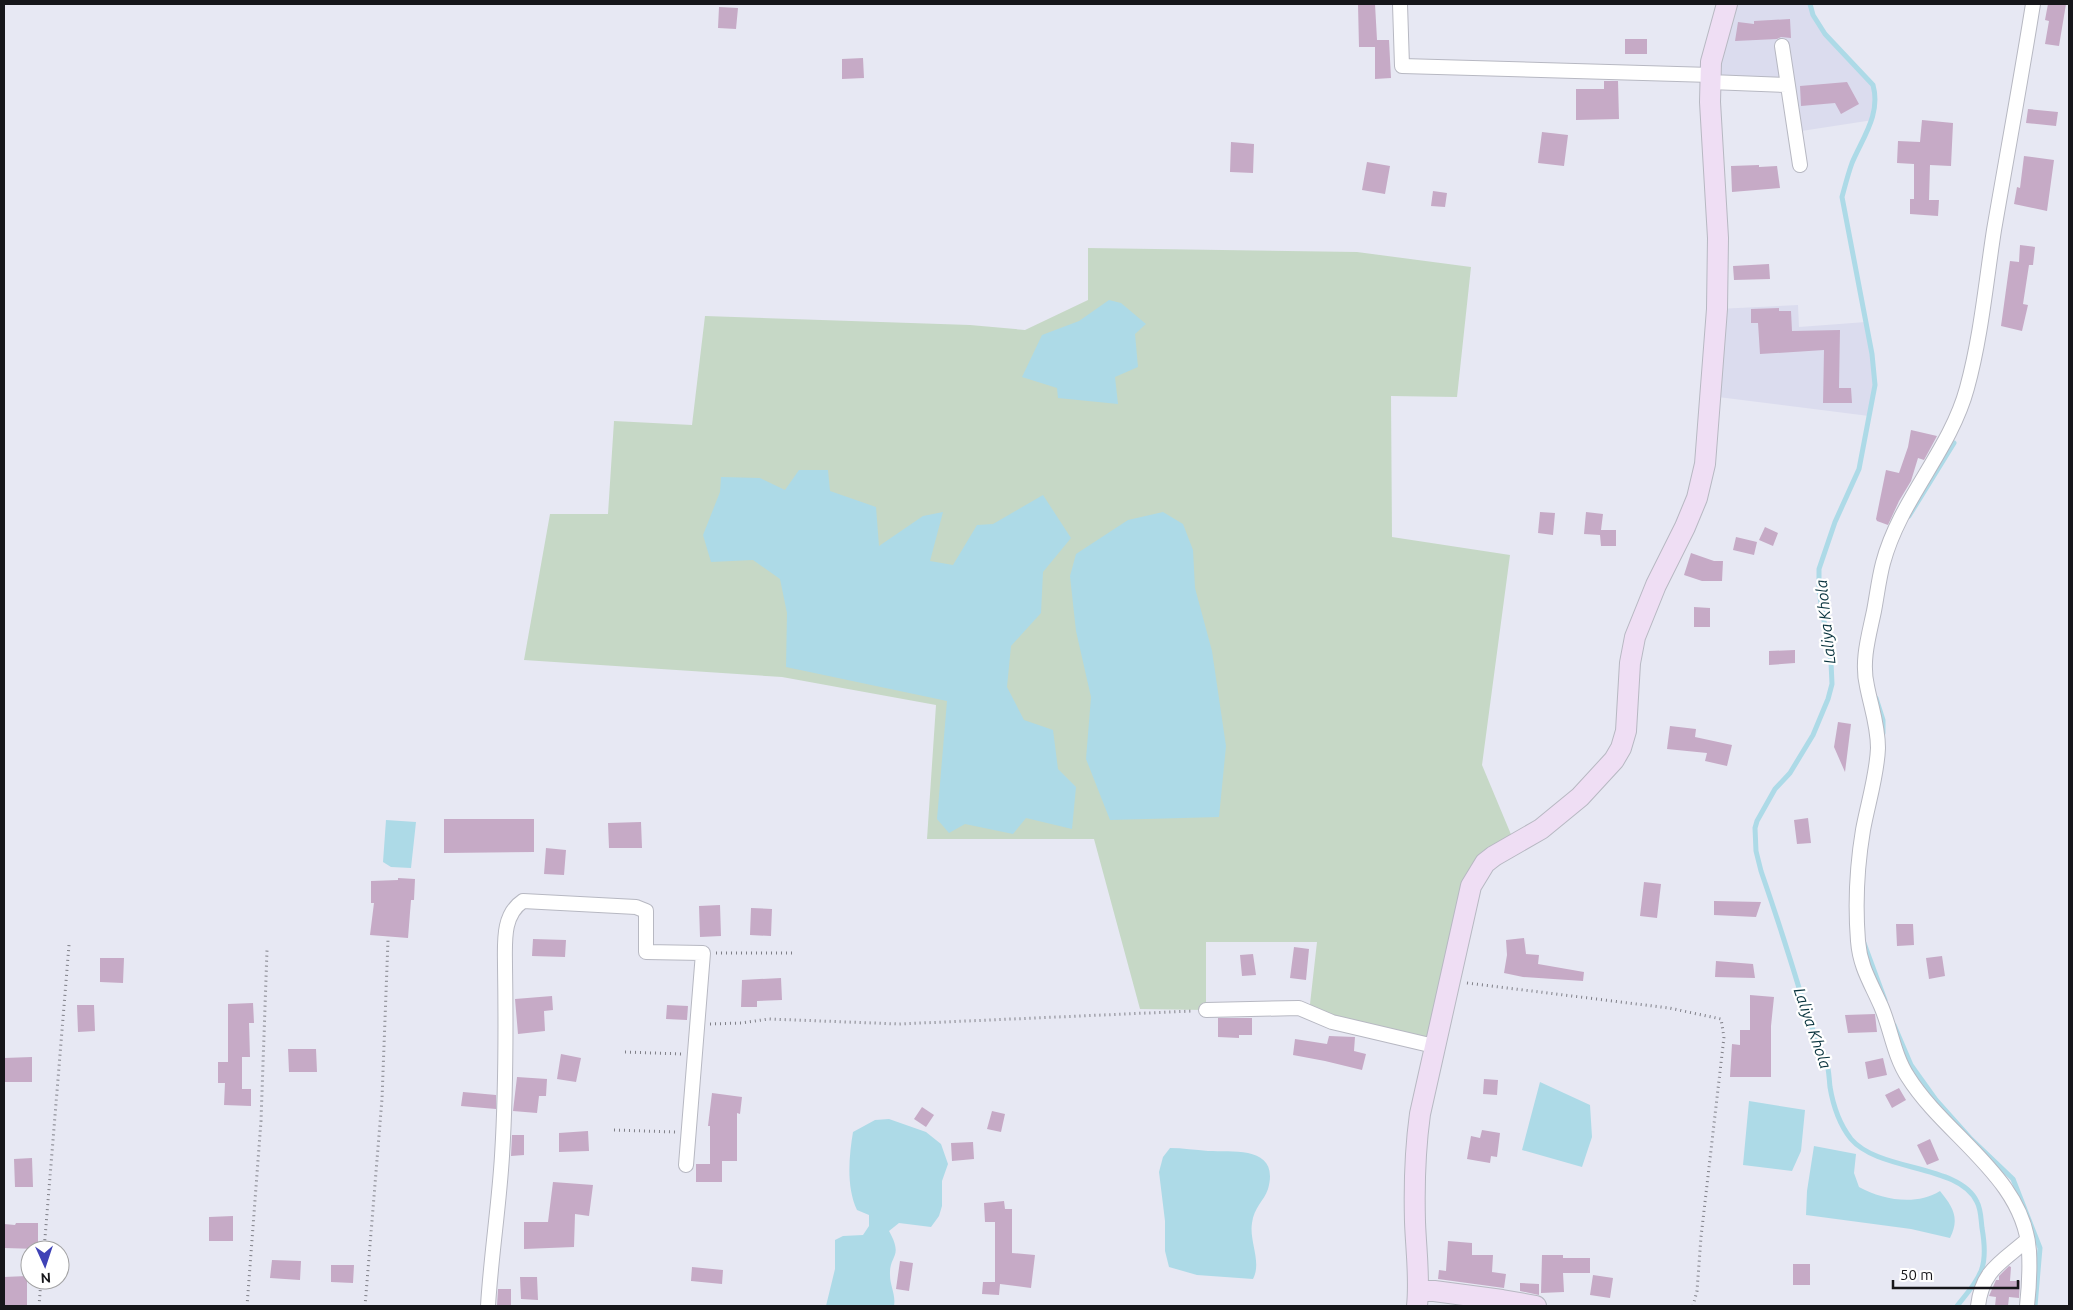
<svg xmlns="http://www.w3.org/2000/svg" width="2073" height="1310" viewBox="0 0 2073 1310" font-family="Ubuntu,sans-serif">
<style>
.built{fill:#dbdcee}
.green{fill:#c6d8c6}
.water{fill:#addae7}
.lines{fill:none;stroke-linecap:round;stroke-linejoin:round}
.stream{stroke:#addae7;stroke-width:5}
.building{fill:#c6aac6}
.street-casing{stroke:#b7b8c2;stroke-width:16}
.secondary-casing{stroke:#b7b8c2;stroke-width:22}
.path{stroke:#7f7f87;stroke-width:3;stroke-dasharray:1 4;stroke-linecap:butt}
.street{stroke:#fff;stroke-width:14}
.secondary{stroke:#efdef4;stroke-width:20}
.labels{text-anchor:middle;stroke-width:4.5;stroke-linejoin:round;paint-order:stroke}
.water-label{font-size:16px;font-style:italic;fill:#09343e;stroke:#fff}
</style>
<rect width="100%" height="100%" fill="#e7e8f3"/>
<!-- built -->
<path class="built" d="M1727 4H1810L1813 15 1825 34 1873 85 1876 99 1873 120 1795 132 1787 85 1710 82Z
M1798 305 1799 327 1866 322 1872 354 1875 385 1869 416 1710 396 1717 309Z"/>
<!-- green -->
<path class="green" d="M1088 248 1357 252 1471 267 1457 397 1391 396 1392 537 1510 555 1482 765 1515 844 1485 863 1434 1046 1309 1013 1317 942H1206V1010L1140 1009 1094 839H927L936 705 782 677 524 660 550 514H608L614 421 692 425 705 316 970 325 1025 330 1088 300Z"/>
<!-- water -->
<path class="water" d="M1109 300 1121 303 1146 324 1135 334 1138 367 1115 377 1118 404 1058 398 1057 388 1022 377 1042 335 1079 321Z
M799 470H828L830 491 876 507 879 546 923 516 943 512 930 561 953 565 977 525 993 524 1043 495 1071 538 1043 572 1041 613 1011 646 1007 687 1024 720 1053 730 1058 769 1076 787 1072 829 1026 818 1013 834 965 824 949 833 937 819 947 701 786 667 787 613 780 579 753 560 711 562 703 535 720 492 721 477 760 478 785 490Z
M1163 512 1183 524 1193 550 1195 588 1212 651 1226 746 1219 817 1110 820 1086 759 1091 697 1076 631 1070 576 1076 554 1128 520Z
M386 820 416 822 411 868 391 867 383 862Z
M1540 1082 1590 1105 1592 1137 1582 1167 1522 1150Z
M1749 1101 1805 1110 1801 1151 1792 1171 1743 1165Z
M889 1119 926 1132 941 1144 948 1164 942 1181V1206L939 1216 931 1227 899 1223 889 1231C904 1258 889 1254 890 1275 890 1286 896 1295 894 1306H826L835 1269V1240L843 1236 863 1235 869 1226V1215L857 1210C846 1187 849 1156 853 1132L875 1120Z
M1814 1146 1856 1154 1854 1173 1859 1187C1883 1200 1916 1206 1940 1191 1953 1207 1960 1218 1950 1238L1911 1229 1806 1215 1807 1191Z
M1170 1148C1183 1148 1195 1150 1208 1151 1235 1152 1280 1146 1268 1189 1264 1201 1254 1207 1252 1223 1249 1241 1262 1262 1253 1279L1197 1275 1169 1267 1165 1251V1221L1159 1172 1163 1157Z"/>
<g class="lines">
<!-- stream -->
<path class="stream" d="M1810 4 1813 15 1825 34 1873 85C1881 114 1863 137 1852 163 1848 174 1845 186 1842 197L1872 354 1875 385 1859 469 1835 522 1819 569V591L1831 662 1832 684 1828 699 1813 735 1790 773 1775 789 1757 821 1755 828 1756 851 1761 871C1777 917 1792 964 1806 1011 1811 1028 1820 1044 1826 1061 1829 1068 1829 1078 1830 1087 1833 1105 1840 1125 1851 1139 1879 1172 1960 1164 1977 1202 1981 1209 1981 1220 1982 1228 1989 1268 1981 1276 1957 1306
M1909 516 1954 443
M1876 698 1883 720V733
M1864 943 1885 1000
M1894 1025 1911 1065 1936 1100 1970 1138 2013 1179 2040 1248 2035 1306"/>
</g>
<!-- building -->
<path class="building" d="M1358 4H1375L1377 40H1389L1391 78 1375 79V47H1359Z
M2048 4H2066L2059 46 2045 44 2049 21 2045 20Z
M719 7 738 8 736 29 718 28Z
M1790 19 1791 38 1781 37 1777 39 1735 41 1738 22 1754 24V21Z
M1625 39H1647V54H1625Z
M863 58 864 78 842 79V59Z
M1604 81H1618L1619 119 1576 120V89H1604Z
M1847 82 1859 104 1841 114 1835 103 1801 106 1800 86Z
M2028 109 2058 112 2056 126 2026 123Z
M1922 120 1953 123 1951 166 1930 165 1929 200H1939L1938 216 1910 214V199H1914V164L1897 163 1898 141 1920 142Z
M1542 132 1568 135 1564 166 1538 163Z
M1231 142 1254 144 1253 173 1230 172Z
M2024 156 2054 160 2047 211 2014 204 2017 187 2020 188Z
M1367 162 1390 166 1385 194 1362 190Z
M1759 165V167L1777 166 1780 188 1732 192 1731 166Z
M1433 191 1447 193 1445 207 1431 206Z
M2020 245 2035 247 2033 265H2029L2023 304 2028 305 2022 331 2001 326 2010 261 2019 262Z
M1769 264 1770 279 1734 280 1733 266Z
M1779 308V311H1791L1792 331 1840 330 1839 388H1851L1852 403H1823L1824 350 1760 354 1758 323H1751V309Z
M1911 430 1937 436 1924 460 1918 458 1911 481 1899 501 1888 525 1877 521 1876 519 1886 470 1899 473 1908 447Z
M1540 512 1555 513 1553 535 1538 533Z
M1586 512 1603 514 1601 530H1616V546H1601L1600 535 1584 534Z
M1765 527 1778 533 1773 546 1759 540Z
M1736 537 1757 542 1754 555 1733 550Z
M1691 553 1714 561H1723L1722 581H1702L1684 575Z
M1694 607 1710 608V627H1694Z
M1795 650V663L1769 665V651Z
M1838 722 1851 724 1845 772 1834 747Z
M1670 726 1696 729 1695 737 1732 745 1727 766 1705 761 1707 753 1667 749Z
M1808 818 1811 843 1797 844 1794 820Z
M444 819H534V852L444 853Z
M641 822 642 848H609L608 823Z
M546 848 566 850 564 875 544 874Z
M398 878 415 879 414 900H411L408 938 370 935 374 903H371V881L398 880Z
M1644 882 1661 884 1657 918 1640 916Z
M1714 901 1761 902 1756 917 1714 915Z
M720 905 721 936 700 937 699 906Z
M751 908 772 909 771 936 750 935Z
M1896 924H1913L1914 945 1897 946Z
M1524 938 1526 954 1539 955 1538 964 1584 972 1583 981 1523 977 1504 973 1507 955 1506 940Z
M533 939 566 940 565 957 532 956Z
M1294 947 1309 949 1306 980 1290 978Z
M1253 954 1256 975 1242 976 1240 955Z
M1942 956 1945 976 1929 979 1926 958Z
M100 958H124L123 983 100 982Z
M1716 961 1753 964 1755 978 1715 977Z
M781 978 782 1000 757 1001V1007H741L742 980Z
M1750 995 1774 997 1771 1026V1077H1730L1732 1044 1740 1045V1030H1750Z
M552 996 553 1010 544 1011 545 1031 518 1034 515 999Z
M253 1003 254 1023H249L250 1057H242V1089H251V1106L224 1105 225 1083H218V1062H228V1004Z
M77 1005H94L95 1031 78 1032Z
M667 1005 688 1006 687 1020 666 1019Z
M1875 1014 1877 1032 1848 1033 1845 1015Z
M1218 1018H1252V1035H1239V1038L1218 1037Z
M1329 1036 1355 1037 1354 1051 1366 1054 1362 1070 1325 1061 1293 1055 1295 1039 1327 1044Z
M288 1049H316L317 1072H289Z
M561 1054 581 1058 576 1082 557 1079Z
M32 1057V1082H4V1058Z
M1883 1058 1887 1075 1868 1079 1865 1062Z
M517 1077 547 1079 546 1096H539L537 1113 513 1111Z
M1484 1079 1498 1080 1497 1095 1483 1094Z
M1899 1088 1906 1100 1892 1108 1885 1095Z
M463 1092 496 1095V1109L461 1106Z
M712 1093 742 1097 740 1114 737 1113V1161H722V1182H696V1164H710V1126H708Z
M922 1107 934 1115 926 1127 914 1119Z
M992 1111 1005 1114 1001 1132 987 1129Z
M1482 1130 1500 1133 1497 1157 1491 1156 1490 1163 1467 1159 1471 1136 1480 1138Z
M588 1131 589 1151 559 1152V1133Z
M512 1135H524V1155L511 1156Z
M1930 1139 1939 1160 1927 1165 1917 1145Z
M973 1142 974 1159 952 1161 951 1143Z
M32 1158 33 1187H15L14 1159Z
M553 1182 593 1185 589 1216 575 1214 574 1247 524 1249V1222H548Z
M1004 1201 1005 1209H1012V1253L1035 1255 1031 1288 1000 1284 999 1295 982 1294 983 1282H995V1222H985L984 1203Z
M233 1216V1241H209V1217Z
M16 1223H38V1249L4 1248V1224L15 1225Z
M1448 1241 1472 1243V1255H1493L1492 1272 1506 1274 1504 1288 1438 1279 1439 1270 1446 1271Z
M1542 1255H1563V1258H1590V1273H1563L1564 1292 1541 1293Z
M272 1260 301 1261 300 1280 270 1278Z
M900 1261 913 1263 909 1291 896 1289Z
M1793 1264H1810V1285H1793Z
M331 1265H354L353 1283 331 1282Z
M2009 1266 2011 1267 2010 1281H2020L2019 1298 2009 1297 2008 1306H1995L1996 1297 1989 1296 1996 1280H1999V1276Z
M692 1267 723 1270 722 1284 691 1281Z
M1593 1275 1613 1278 1610 1298 1590 1295Z
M27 1276V1305L4 1306V1277Z
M520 1277H537L538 1300 521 1299Z
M1520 1283 1539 1284V1295L1520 1291Z
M498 1289H511V1306H497Z"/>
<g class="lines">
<defs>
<path id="street" d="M1400 4 1402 66 1711 75
M1782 46 1800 165
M1710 82 1787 85
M1206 1010 1299 1008 1332 1022 1434 1046
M488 1306C491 1256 499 1206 502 1156 506 1092 506 1030 505 966 505 943 502 915 523 901L636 907 646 911V952L703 953 686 1165
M1978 1306C1982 1270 2002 1262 2027 1240
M2027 1306C2029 1288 2030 1269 2029 1251 2024 1177 1945 1136 1908 1077 1894 1056 1891 1029 1881 1006 1871 983 1860 967 1858 941 1855 903 1857 866 1863 830 1868 803 1877 775 1878 748 1878 725 1871 707 1867 686 1861 661 1869 635 1874 611 1877 595 1879 578 1883 563 1900 499 1950 451 1967 388 1981 337 1986 282 1994 230 2007 155 2021 79 2033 4"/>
<path id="secondary" d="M1419 1289 1502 1300 1536 1306
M1417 1306C1420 1278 1416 1250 1415 1222 1414 1185 1415 1150 1420 1114L1471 886 1485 863 1494 856 1541 829 1580 797 1614 760 1621 748 1626 731 1630 663 1635 637 1656 585 1685 527 1697 498 1705 464 1717 309 1718 238 1710 102 1711 62 1727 4"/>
</defs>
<!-- street casing -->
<use href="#street" class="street-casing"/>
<!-- secondary casing -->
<use href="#secondary" class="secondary-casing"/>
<!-- path -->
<path class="path" d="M716 953H795
M1467 983 1669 1008 1721 1019 1724 1037 1701 1237 1697 1291 1693 1306
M710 1024 741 1023 769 1019 899 1024 1193 1011
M625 1052 682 1054
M614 1130 675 1132
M44 1250 69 945
M39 1306 41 1280
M247 1306 261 1121 267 950
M365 1306 382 1099 388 940"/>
<!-- street -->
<use href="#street" class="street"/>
<!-- secondary -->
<use href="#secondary" class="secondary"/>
</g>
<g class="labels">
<!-- water labels -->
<g class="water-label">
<text transform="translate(1825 622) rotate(-96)" y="6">Laliya Khola</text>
<text transform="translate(1813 1028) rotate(71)" y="6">Laliya Khola</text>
</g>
</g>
<!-- border -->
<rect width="2073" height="1310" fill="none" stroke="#16161a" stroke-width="10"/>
<!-- north arrow -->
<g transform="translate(45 1265) rotate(177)"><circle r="24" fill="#ffffff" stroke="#a2a2a3"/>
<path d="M0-4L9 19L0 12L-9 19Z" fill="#3f42b6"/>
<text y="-8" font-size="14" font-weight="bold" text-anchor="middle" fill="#16161a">N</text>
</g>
<!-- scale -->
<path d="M1893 1280v8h125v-8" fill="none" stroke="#16161a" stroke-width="2.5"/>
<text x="1900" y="1280" font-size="15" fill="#16161a" stroke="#ffffff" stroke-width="4" paint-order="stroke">50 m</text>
</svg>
